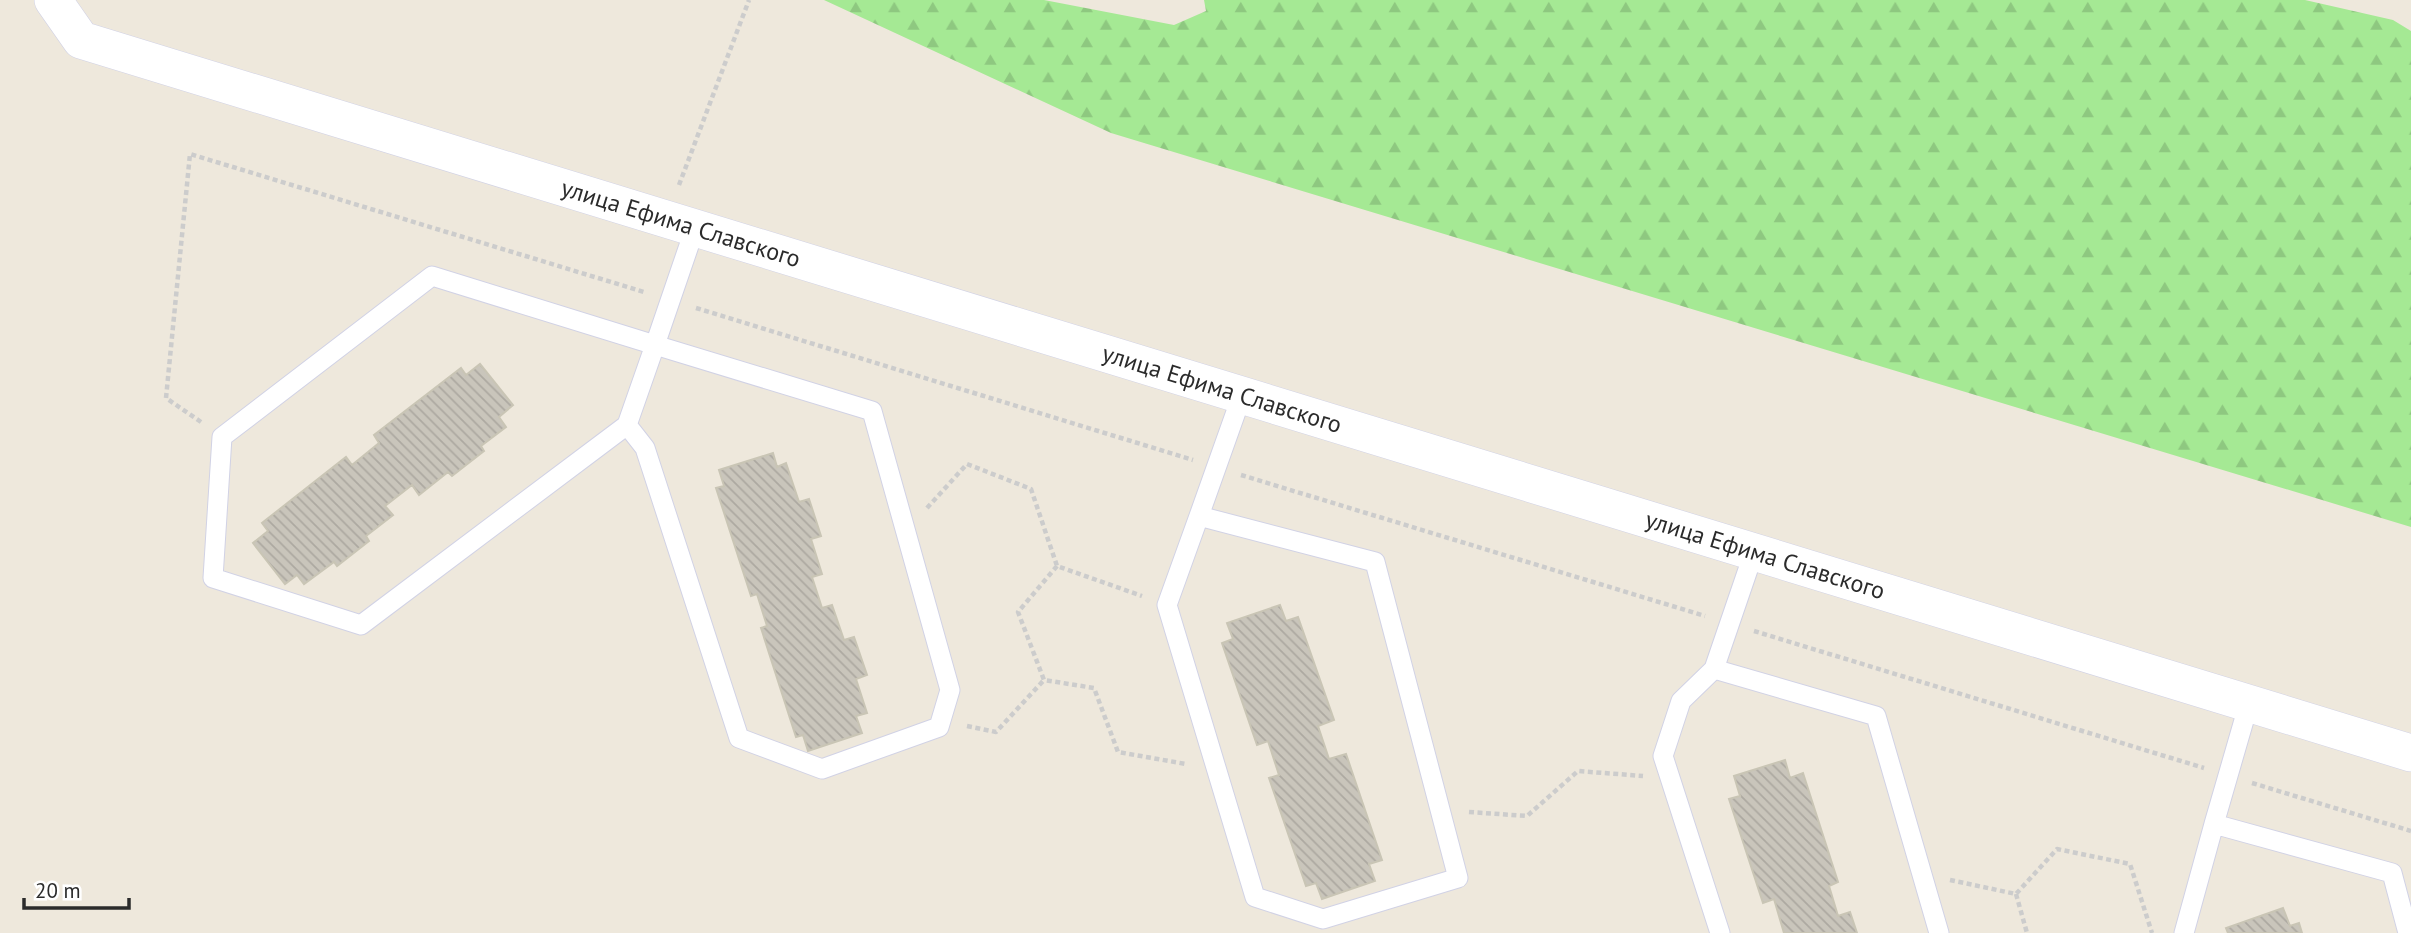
<svg xmlns="http://www.w3.org/2000/svg" width="2411" height="933" viewBox="0 0 2411 933" font-family="'PT Sans',sans-serif">
<style>
.forest{fill:url(#forest-firs)}
.building{fill:url(#building-back-hatch);stroke:#c9c5b5;stroke-width:2}
.lines{fill:none;stroke-linecap:round;stroke-linejoin:round}
.lane-casing{stroke:#d1d2e5;stroke-width:21}
.street-casing{stroke:#d1d2e5;stroke-width:38}
.path{stroke:#ccc;stroke-width:4.5;stroke-dasharray:5 3.5;stroke-linecap:butt}
.lane{stroke:#fff;stroke-width:19}
.street{stroke:#fff;stroke-width:37}
.labels{text-anchor:middle;stroke-width:5;stroke-linejoin:round;paint-order:stroke}
.street-label{font-size:24px;fill:#2b2b2b;stroke:#fff}
</style>
<defs>
<pattern id="forest-firs" width="22" height="20" patternUnits="userSpaceOnUse" patternTransform="scale(1.75)"><rect width="22" height="20" fill="#a5e994"/><path d="M5 1l3.5 6h-7zM16 11l3.5 6h-7z" fill="#8ec880"/></pattern>
<pattern id="building-back-hatch" width="6" height="6" patternUnits="userSpaceOnUse" patternTransform="scale(1.75)"><rect width="6" height="6" fill="#c9c5bb"/><path d="M-1 5l2 2M0 0l6 6M5-1l2 2" fill="none" stroke="#ada9a1"/></pattern>
</defs>
<rect width="100%" height="100%" fill="#eee8dc"/>
<!-- forest -->
<path class="forest" d="M824 0H1044L1174 25 1206 11 1204 0H2305L2393 20 2411 31V527L1111 133Z"/>
<!-- building -->
<path class="building" d="M480 364 513 405 499 417 506 427 481 446 484 451 452 476 448 472 419 495 412 485 385 506 393 515 366 536 369 541 337 566 334 562 304 584 297 575 285 584 253 543 268 531 262 523 346 457 352 465 379 443 374 435 461 368 466 375Z
M773 453 777 467 786 463 799 502 809 499 821 536 811 539 822 574 812 577 822 608 832 605 844 640 854 637 867 675 856 679 867 713 856 716 862 733 808 751 803 735 796 737 761 628 767 626 757 594 751 596 716 488 724 486 719 470Z
M1280 605 1286 621 1298 617 1334 720 1318 726 1329 759 1346 754 1382 860 1369 864 1375 881 1322 899 1316 883 1306 886 1269 778 1279 775 1268 741 1257 745 1222 643 1233 639 1227 623Z
M1785 760 1790 778 1803 773 1838 882 1829 886 1838 916 1850 912 1857 933H1784L1774 899 1763 903 1729 799 1740 796 1734 776Z
M2283 908 2290 926 2299 923 2302 933H2228L2226 928Z"/>
<g class="lines">
<defs>
<path id="lane" d="M432 276 655 345 627 425 361 625 213 578 222 437Z
M627 425 645 448 739 738 822 769 939 727 950 690 872 411 655 345 695 228
M1199 516 1167 605 1255 897 1323 919 1458 878 1375 562 1199 516 1242 395
M1714 669 1876 716 1939 933
M2249 703 2214 824 2392 873 2408 933
M1720 933 1663 756 1681 701 1714 669 1754 552
M2184 933 2214 824"/>
<g id="street">
<path id="s1" d="M53 0 81 40 2411 753"/>
</g>
</defs>
<!-- lane casing -->
<use href="#lane" class="lane-casing"/>
<!-- street casing -->
<use href="#street" class="street-casing"/>
<!-- path -->
<path class="path" d="M679 185 749 0
M696 308 1193 460
M201 422 166 398 190 154 644 292
M1241 475 1705 616
M927 508 967 464 1031 489 1057 566 1142 596
M1057 566 1018 612 1044 680 1094 688 1118 752 1186 764
M1754 631 2204 768
M967 726 996 732 1044 680
M2252 783 2411 831
M1469 812 1527 816 1578 771 1643 776
M1950 880 2016 894 2057 849 2130 864 2152 933
M2016 894 2027 933"/>
<!-- lane -->
<use href="#lane" class="lane"/>
<!-- street -->
<use href="#street" class="street"/>
</g>
<g class="labels">
<!-- street labels -->
<g class="street-label">
<text dy="8" stroke="none"><textPath href="#s1" startOffset="676">улица Ефима Славского</textPath></text>
<text dy="8" stroke="none"><textPath href="#s1" startOffset="1242">улица Ефима Славского</textPath></text>
<text dy="8" stroke="none"><textPath href="#s1" startOffset="1810">улица Ефима Славского</textPath></text>
</g>
</g>
<!-- scale -->
<path d="M24 898v10h105v-10" fill="none" stroke="#2b2b2b" stroke-width="3.5"/>
<text x="35" y="898" font-size="21" fill="#2b2b2b" stroke="#ffffff" stroke-width="5" paint-order="stroke">20 m</text>
</svg>
